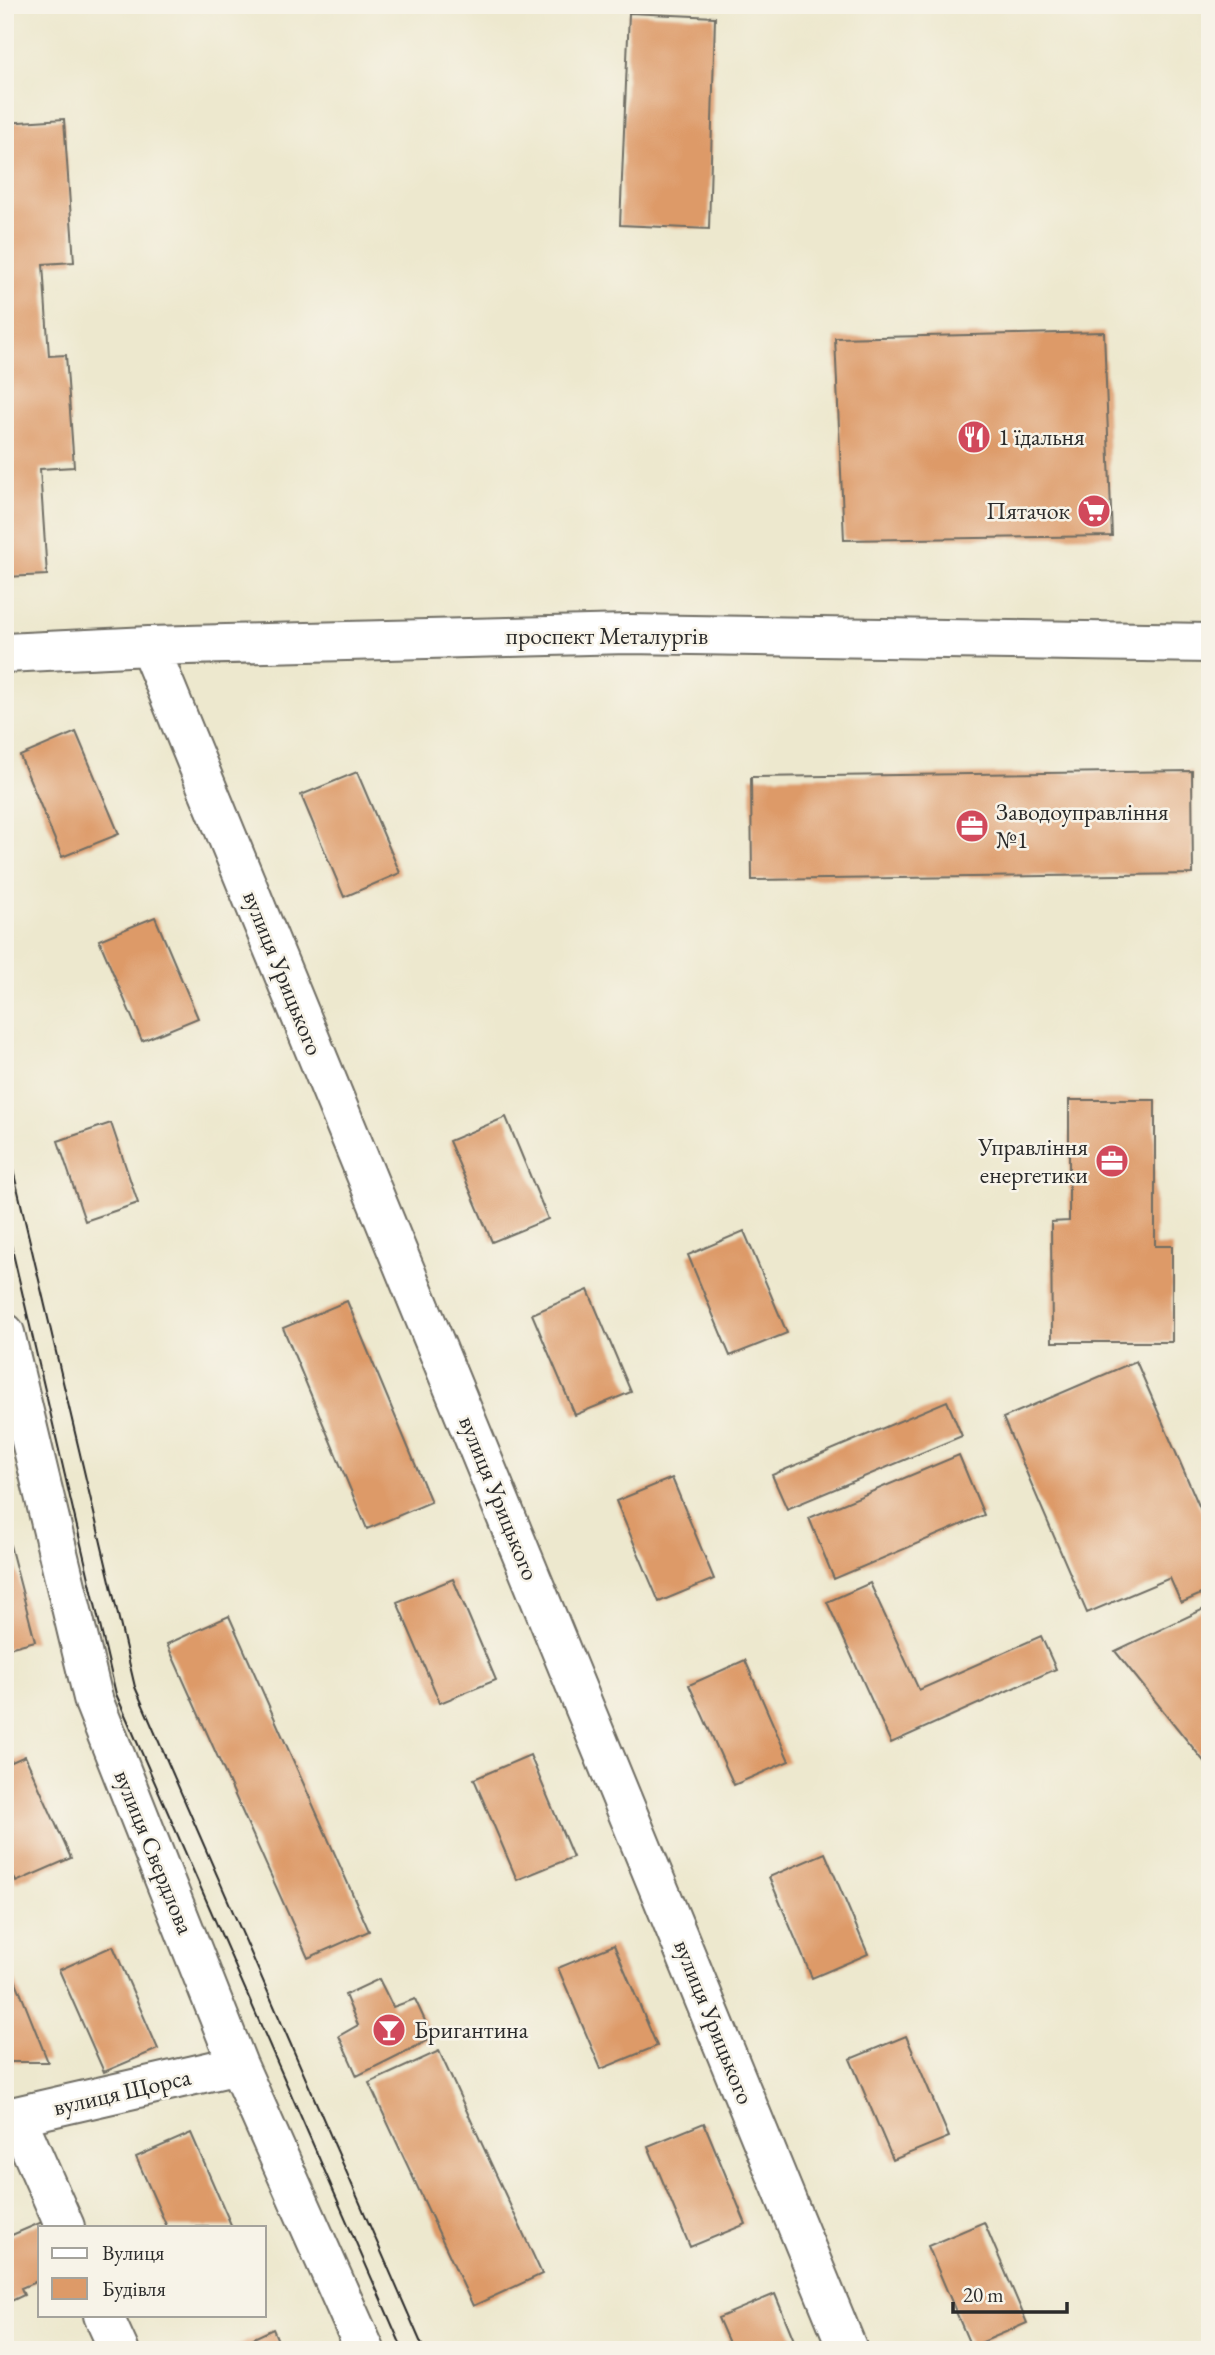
<svg xmlns="http://www.w3.org/2000/svg" width="1215" height="2355" viewBox="0 0 1215 2355" font-family="'EB Garamond',serif">
<style>
.building{fill:#dd9a68}
.lines{fill:none;stroke-linecap:round;stroke-linejoin:round}
.minor-casing{stroke:#6f6d64;stroke-width:42}
.minor{stroke:#fff;stroke-width:38}
.tram{stroke:#2b2b2b;stroke-width:2}
.labels{text-anchor:middle;stroke-width:5;stroke-linejoin:round;paint-order:stroke}
.poi-label{font-size:24px;fill:#2b2b2b;stroke:#f7f3e8;text-anchor:start}
.street-label{font-size:24px;fill:#2b2b2b;stroke:#f7f3e8}
</style>
<rect width="100%" height="100%" fill="#f7f3e8"/>
<filter id="ink" filterUnits="userSpaceOnUse"><feTurbulence type="fractalNoise" baseFrequency=".0143" numOctaves="2"/><feDisplacementMap in="SourceGraphic" scale="14" xChannelSelector="R" yChannelSelector="G"/><feConvolveMatrix kernelMatrix="1 2 1 2 8 2 1 2 1" color-interpolation-filters="sRGB"/></filter>
<filter id="wash" filterUnits="userSpaceOnUse"><feTurbulence type="fractalNoise" baseFrequency=".00686" numOctaves="4" result="noise"/><feDisplacementMap in="SourceGraphic" scale="28" xChannelSelector="R" yChannelSelector="G"/><feGaussianBlur stdDeviation="1.57" result="paint"/><feColorMatrix in="noise" values="0 0 0 0 0 0 0 0 0 0 0 0 0 0 0 0 0 1.4 0 .05"/><feComposite in="paint" operator="in"/></filter>
<g filter="url(#wash)">
<rect width="100%" height="100%" fill="#ede8ce"/>
<g id="blocks">
<!-- building -->
<path class="building" d="M629 13 715 17 709 229 620 225Z
M64 119 74 262 43 264 49 356 66 355 74 467 40 469 47 575 5 577V123Z
M1104 332 1112 536 844 540 835 338Z
M76 732 119 834 62 857 20 756Z
M1192 771 1193 874 752 880 751 777Z
M357 772 400 873 344 897 301 795Z
M155 917 198 1018 142 1041 99 940Z
M1069 1100H1155V1246H1172V1342H1052L1051 1222 1069 1221Z
M506 1117 548 1219 492 1242 449 1141Z
M111 1123 138 1203 85 1221 58 1141Z
M744 1231 787 1333 730 1356 688 1255Z
M588 1290 631 1392 575 1415 532 1314Z
M347 1301 431 1502 367 1529 283 1328Z
M1136 1361 1210 1531V1590L1181 1603 1170 1578 1087 1613 1003 1418Z
M947 1401 962 1436 787 1509 772 1475Z
M959 1455 984 1515 834 1579 809 1518Z
M672 1478 714 1579 659 1602 616 1501Z
M5 1526 35 1641 5 1649Z
M453 1579 496 1680 440 1703 397 1602Z
M870 1583 919 1690 1041 1636 1056 1669 891 1743 827 1602Z
M1210 1606V1769L1115 1651Z
M229 1616 369 1931 308 1958 167 1644Z
M745 1660 789 1761 734 1785 689 1685Z
M530 1755 573 1857 517 1880 474 1779Z
M25 1756 71 1858 16 1882 5 1857V1765Z
M825 1853 868 1954 812 1978 769 1877Z
M614 1945 657 2046 601 2069 558 1968Z
M113 1946 158 2049 104 2072 59 1970Z
M5 1954 48 2062H5Z
M379 1979 393 2007 415 1999 433 2038 357 2076 339 2036 358 2025 345 1995Z
M906 2036 949 2137 893 2160 850 2059Z
M439 2051 542 2274 473 2306 369 2083Z
M704 2123 746 2224 690 2247 648 2146Z
M191 2133 232 2227H167L136 2157Z
M42 2222 45 2227H40V2280L21 2288 24 2295 5 2304V2238Z
M984 2222 1027 2323 971 2347 928 2246Z
M775 2294 798 2350H732L718 2318Z
M273 2329 282 2350H228Z"/>
</g>
</g>
<g filter="url(#ink)">
<use href="#blocks" fill-opacity="0" stroke="#6f6d64" stroke-width="2"/>
<g class="lines">
<defs>
<path id="minor" d="M149 646 848 2350
M5 653 149 646 628 634 1210 643
M5 1333 94 1702 238 2065 365 2350
M5 2116H16L238 2065
M16 2116 65 2227
M103 2315 119 2350"/>
</defs>
<!-- minor casing -->
<use href="#minor" class="minor-casing"/>
<!-- minor -->
<use href="#minor" class="minor"/>
<!-- tram -->
<path class="tram" d="M5 1136 135 1687 424 2350
M5 1219 116 1694 403 2350"/>
</g>
</g>
<!-- icons -->
<defs>
<symbol id="restaurant-disc" viewBox="-11 -11 22 22"><circle r="9.5" fill="#d1495b" stroke="#f7f3e8"/><path d="M-5-6h1v4h1v-4h1v4h1v-4h1v5L-1.5 .5V6h-2V.5L-5-1ZM5-6V6H3V1.5H1.5Q1.5-4 5-6Z" fill="#fff"/></symbol>
<symbol id="supermarket-disc" viewBox="-11 -11 22 22"><circle r="9.5" fill="#d1495b" stroke="#f7f3e8"/><path d="M-6-5.5h2.5l.6 2H6L4.5 2H-2.5L-4.4-4H-6ZM-1.5 3.2a1.3 1.3 0 1 0 .1 0ZM3 3.2a1.3 1.3 0 1 0 .1 0Z" fill="#fff"/></symbol>
<symbol id="office-disc" viewBox="-11 -11 22 22"><circle r="9.5" fill="#d1495b" stroke="#f7f3e8"/><path d="M-6-3h4V-5.5h4V-3h4V5H-6ZM-1-4.5V-3h2v-1.5ZM-6 0V1H6V0Z" fill="#fff"/></symbol>
<symbol id="bar-disc" viewBox="-11 -11 22 22"><circle r="9.5" fill="#d1495b" stroke="#f7f3e8"/><path d="M-6-5H6L.8 .8V4.5H3.5V6h-7V4.5H-.8V.8Z" fill="#fff"/></symbol>
</defs>
<g fill-rule="evenodd">
<use href="#restaurant-disc" x="955" y="418" width="38" height="38"/>
<use href="#supermarket-disc" x="1075" y="492" width="38" height="38"/>
<use href="#office-disc" x="953" y="807" width="38" height="38"/>
<use href="#office-disc" x="1093" y="1142" width="38" height="38"/>
<use href="#bar-disc" x="370" y="2011" width="38" height="38"/>
</g>
<g class="labels">
<!-- poi labels -->
<g class="poi-label">
<text x="998" y="445">1 їдальня</text>
<text x="1070" y="519" text-anchor="end">Пятачок</text>
<text x="996" y="820">Заводоуправління<tspan x="996" dy="28">№1</tspan></text>
<text x="1088" y="1155" text-anchor="end">Управління<tspan x="1088" dy="28">енергетики</tspan></text>
<text x="414" y="2038">Бригантина</text>
</g>
<!-- street labels -->
<g class="street-label">
<text x="607" y="644">проспект Металургів</text>
<text transform="translate(283 973) rotate(68)" y="8">вулиця Урицького</text>
<text transform="translate(499 1498) rotate(68)" y="8">вулиця Урицького</text>
<text transform="translate(154 1852) rotate(68)" y="8">вулиця Свердлова</text>
<text transform="translate(714 2022) rotate(68)" y="8">вулиця Урицького</text>
<text transform="translate(122 2092) rotate(-13)" y="8">вулиця Щорса</text>
</g>
</g>
<!-- margin -->
<rect width="1215" height="2355" fill="none" stroke="#f7f3e8" stroke-width="28"/>
<!-- legend -->
<rect x="38" y="2226" width="228" height="91" fill="#f7f3e8" stroke="#a5a39c" stroke-width="2"/>
<rect x="52" y="2248" width="35" height="10" fill="#ffffff" stroke="#a5a39c" stroke-width="2"/>
<text x="102" y="2260" font-size="21" fill="#2b2b2b">Вулиця</text>
<rect x="52" y="2278" width="35" height="21" fill="#dd9a68" stroke="#a5a39c" stroke-width="2"/>
<text x="102" y="2296" font-size="21" fill="#2b2b2b">Будівля</text>
<!-- scale -->
<path d="M953 2302v10h114v-10" fill="none" stroke="#2b2b2b" stroke-width="3.5"/>
<text x="963" y="2302" font-size="21" fill="#2b2b2b" stroke="#f7f3e8" stroke-width="5" paint-order="stroke">20 m</text>
</svg>
